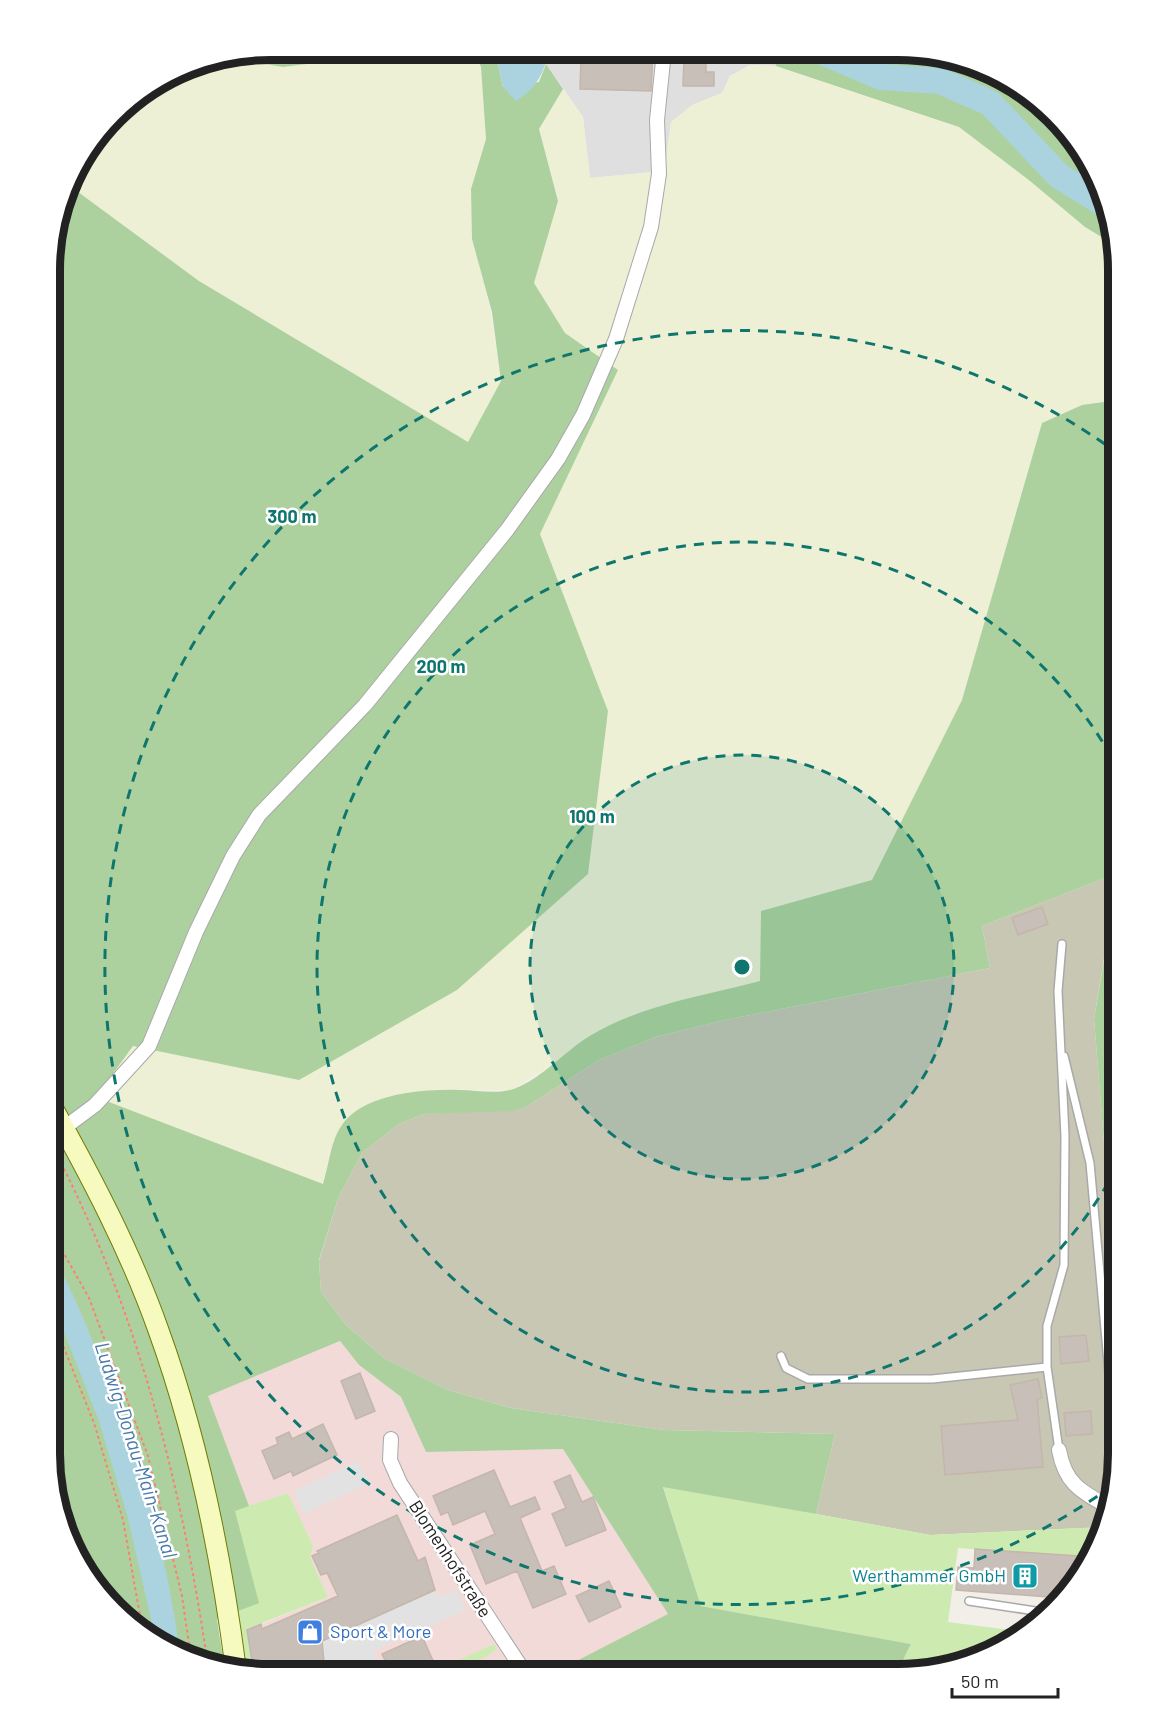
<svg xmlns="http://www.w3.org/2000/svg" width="1168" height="1724" viewBox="0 0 1168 1724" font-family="Barlow,sans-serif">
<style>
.residential{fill:#e0dfdf}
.commercial{fill:#f2dad9}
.construction{fill:#c7c7b4}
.farmland{fill:#eef0d5}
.grass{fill:#cdebb0}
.forest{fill:#add19e}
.parking{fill:#e2e2e2}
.water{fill:#aad3df}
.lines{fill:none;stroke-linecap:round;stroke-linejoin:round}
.river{stroke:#aad3df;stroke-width:26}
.building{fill:#c7bfb8;stroke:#c4b6ab;stroke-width:1.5}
.service-casing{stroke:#a9a9a9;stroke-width:10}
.minor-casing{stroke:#a9a9a9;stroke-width:16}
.secondary-casing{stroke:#707d05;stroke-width:22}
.path{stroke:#fa8072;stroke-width:2;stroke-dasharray:3 3;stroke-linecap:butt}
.service{stroke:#fff;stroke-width:7}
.minor{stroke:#fff;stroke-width:14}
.secondary{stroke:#f7fabf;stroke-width:20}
.ring{fill:none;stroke:#0f766e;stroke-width:3;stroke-dasharray:10 8}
.labels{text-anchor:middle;stroke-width:5;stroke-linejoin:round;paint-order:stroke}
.street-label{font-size:18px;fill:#222;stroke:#fff}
.culture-label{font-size:18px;fill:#0d838f;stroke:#fff;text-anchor:end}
.shop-label{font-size:18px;fill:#366cbe;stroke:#fff;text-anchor:start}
.water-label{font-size:20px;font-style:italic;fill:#4a7aab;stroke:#fff}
.rim{fill:none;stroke:#222;stroke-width:8}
.centre{fill:#0f766e;stroke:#fff;stroke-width:3}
.ring-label{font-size:18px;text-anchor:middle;font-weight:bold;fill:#0f766e;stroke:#fff;stroke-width:5;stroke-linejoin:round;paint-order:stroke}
</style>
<rect width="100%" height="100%" fill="#f2efe9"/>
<!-- residential -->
<path class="residential" d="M549 50 773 51 776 66 750 65 730 76 722 93 692 105 664 171 590 178 583 117 546 64Z"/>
<!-- commercial -->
<path class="commercial" d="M340 1341 359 1365 401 1397 426 1452 563 1449 669 1615 551 1674 254 1673 247 1630 328 1597 310 1557 288 1493 249 1506 207 1396Z"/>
<!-- construction -->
<path class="construction" d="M1118 873 1094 1019 1118 1316V1469L1106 1527 930 1535 816 1514 835 1434 664 1430 511 1408 448 1390 384 1358 346 1325 321 1292 319 1261 339 1196 363 1152 399 1124 424 1114 526 1107 599 1060 656 1037 725 1020 990 968 982 926Z"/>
<!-- farmland -->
<path class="farmland" d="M364 50H473L481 67 486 139 471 189 501 381 468 442 199 281 70 186 79 160 125 104 199 61 226 57 283 67 355 58Z
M750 65 776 66 959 127 1030 181 1085 227 1113 244 1118 270V400L1082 405 1042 423 962 700 872 880 762 911 761 981 635 1013 511 1090 441 1089 396 1096 330 1150 324 1185 96 1098 133 1046 299 1080 608 711 540 534 618 370 565 333 533 283 558 201 539 129 563 89 583 117 590 178 664 171 671 122 692 105 722 93 730 76Z"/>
<!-- grass -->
<path class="grass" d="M663 1486 930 1535 1103 1527 1104 1531 1076 1583 1078 1557 958 1548 948 1622 1018 1631 983 1658 896 1674 911 1644 701 1606Z
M288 1493 313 1546 310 1557 328 1597 247 1629 254 1673H243L235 1612V1510Z
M494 1644 497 1649C479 1663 452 1673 430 1673Z"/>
<!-- forest -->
<path class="forest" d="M270 50H364L355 58 283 67 226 57Z
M473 50H495L503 87 539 82 546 64 563 89 539 129 558 201 534 283 565 333 618 370 540 534 608 711 588 874 457 990 299 1080 133 1046 96 1097 323 1184C333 1151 330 1123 366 1105 393 1092 430 1089 460 1090 475 1090 494 1094 510 1090 537 1083 564 1052 588 1037 640 1005 703 996 760 981L761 911 872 880 962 700 1042 423 1082 405 1118 400V873L982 926 990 968 725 1020 656 1037 599 1060 526 1107 512 1111 424 1114 399 1124 363 1152 339 1196 319 1260 321 1292 346 1325 384 1358 448 1390 511 1408 664 1430 835 1434 816 1514 663 1487 701 1606 911 1644 896 1674H551L668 1614 563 1449 426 1452 401 1397 359 1365 340 1341 208 1396 249 1506 235 1511 259 1603 217 1619 224 1665 136 1629 66 1539 50 1454 51 241 70 186 199 281 468 442 501 381 492 312 472 239 471 189 486 139 481 67Z
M773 51H909L967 68 1024 93 1044 110 1102 185 1113 244 1085 227 1030 181 959 127 776 66Z
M1118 878V1316L1094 1019Z"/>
<!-- parking -->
<path class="parking" d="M358 1461 369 1483 304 1514 294 1491Z
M435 1590 439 1597 457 1590 466 1610 373 1651 383 1673H325L322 1641Z"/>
<!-- water -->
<path class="water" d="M495 50H549C544 74 536 88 516 101L503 87Z
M50 1251C71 1287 86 1324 101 1362 138 1454 166 1550 179 1647L155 1637 128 1518 99 1421 50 1296Z"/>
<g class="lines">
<!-- river -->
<path class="river" d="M820 51 881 77 940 81 990 103 1059 176 1106 205"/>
</g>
<!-- building -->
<path class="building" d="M605 50 653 51 651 91 580 89 581 59 605 60Z
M684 58 706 59V72H714V86H683Z
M1042 907 1048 924 1018 935 1012 918Z
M1086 1335 1089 1361 1061 1364 1059 1337Z
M360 1373 375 1411 356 1419 341 1381Z
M1038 1379 1042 1398 1037 1399 1043 1467 945 1475 941 1426 1018 1420 1010 1385Z
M1091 1411 1092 1434 1066 1436 1064 1413Z
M323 1424 337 1455 293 1476 291 1471 274 1479 262 1451 278 1444 276 1438 289 1432 292 1439Z
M494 1470 510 1507 535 1497 540 1509 520 1518 542 1571 554 1566 566 1594 533 1608 517 1571 486 1584 470 1545 495 1534 485 1511 453 1525 448 1512 441 1515 433 1496Z
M570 1475 582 1502 593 1497 606 1530 566 1546 552 1514 566 1508 554 1482Z
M397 1515 418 1561 425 1557 435 1590 322 1641 325 1673H285L284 1661 254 1673 247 1630 261 1624 262 1629 338 1596 327 1573 321 1575 312 1556 319 1553 317 1551Z
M975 1549 1078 1556 1076 1583 1061 1598 956 1590 958 1567 974 1568Z
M609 1581 621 1607 589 1622 576 1596Z
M422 1636 435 1665 415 1673H391L382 1654Z"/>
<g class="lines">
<defs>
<path id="service" d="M1064 1056 1090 1163 1117 1462 1115 1483 1107 1506
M781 1356 786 1368 808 1379H932L1047 1367
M1059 1450 1047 1367V1326L1064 1265 1065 1136 1058 991 1062 944
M969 1601 1042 1612"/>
<path id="minor" d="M64 1128 95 1105 149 1046 196 932 233 856 259 815 365 705 438 615 507 530 558 459 583 415 616 339 651 227 659 174 657 120 664 51
M391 1439 390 1460 400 1483 525 1673
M1059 1450C1065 1483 1080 1491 1107 1506L1109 1514"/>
<path id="secondary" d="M50 1103C90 1175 130 1250 158 1329 198 1439 221 1554 236 1670"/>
</defs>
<!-- service casing -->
<use href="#service" class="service-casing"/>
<!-- minor casing -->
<use href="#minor" class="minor-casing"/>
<!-- secondary casing -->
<use href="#secondary" class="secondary-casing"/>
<!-- path -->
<path class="path" d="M50 1142C135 1300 181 1482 207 1659
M50 1167 62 1163
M50 1229 89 1298 148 1456 182 1596 190 1651
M50 1313 94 1423 123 1520 143 1632"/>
<!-- service -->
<use href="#service" class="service"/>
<!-- minor -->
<use href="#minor" class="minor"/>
<!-- secondary -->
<use href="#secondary" class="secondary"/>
</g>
<!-- distance rings -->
<circle cx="742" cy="967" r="212" fill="#0f766e" fill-opacity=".12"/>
<g class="ring">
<circle cx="742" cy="967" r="212"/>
<path d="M1117 1167A425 425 0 1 1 1117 767"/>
<path d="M1112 1486A637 637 0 1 1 1116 452"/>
</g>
<!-- icons -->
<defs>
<symbol id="building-square" viewBox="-11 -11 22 22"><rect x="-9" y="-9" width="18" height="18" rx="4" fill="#0f9aa8" stroke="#fff"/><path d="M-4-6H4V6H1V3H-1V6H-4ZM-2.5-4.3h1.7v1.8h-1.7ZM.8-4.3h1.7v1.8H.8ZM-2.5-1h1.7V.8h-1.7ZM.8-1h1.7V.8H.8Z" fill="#fff"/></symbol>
<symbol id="shop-square" viewBox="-11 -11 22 22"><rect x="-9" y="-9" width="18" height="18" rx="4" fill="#3f7fe0" stroke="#fff"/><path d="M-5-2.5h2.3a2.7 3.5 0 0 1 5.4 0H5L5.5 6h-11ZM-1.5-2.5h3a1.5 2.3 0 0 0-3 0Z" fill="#fff"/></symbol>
</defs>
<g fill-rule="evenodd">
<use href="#building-square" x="1010" y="1561" width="30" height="30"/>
<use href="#shop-square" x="295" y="1617" width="30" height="30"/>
</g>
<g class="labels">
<!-- street labels -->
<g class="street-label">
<text transform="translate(450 1559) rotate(57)" y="6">Blomenhofstraße</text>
</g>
<!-- culture labels -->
<g class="culture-label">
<text x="1006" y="1582">Werthammer GmbH</text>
</g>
<!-- shop labels -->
<g class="shop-label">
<text x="330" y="1638">Sport &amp; More</text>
</g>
<!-- water labels -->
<g class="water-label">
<text transform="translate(136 1450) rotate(72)" y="7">Ludwig-Donau-Main-Kanal</text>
</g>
</g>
<!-- crop -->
<path d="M0 0H1168V1724H0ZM270 60H898A210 210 0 0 1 1108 270V1454A210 210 0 0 1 898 1664H270A210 210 0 0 1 60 1454V270A210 210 0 0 1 270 60Z" fill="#fff" fill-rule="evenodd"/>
<path class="rim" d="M270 60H898A210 210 0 0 1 1108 270V1454A210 210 0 0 1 898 1664H270A210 210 0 0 1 60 1454V270A210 210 0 0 1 270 60Z"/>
<circle cx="742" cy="967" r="9" class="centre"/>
<g class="ring-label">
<text x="292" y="523">300 m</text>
<text x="441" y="673">200 m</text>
<text x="592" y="823">100 m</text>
</g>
<!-- scale -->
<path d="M952 1688v9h106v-9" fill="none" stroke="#222222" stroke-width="3"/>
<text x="961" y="1688" font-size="18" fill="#222222" stroke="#ffffff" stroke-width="4.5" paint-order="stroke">50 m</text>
</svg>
